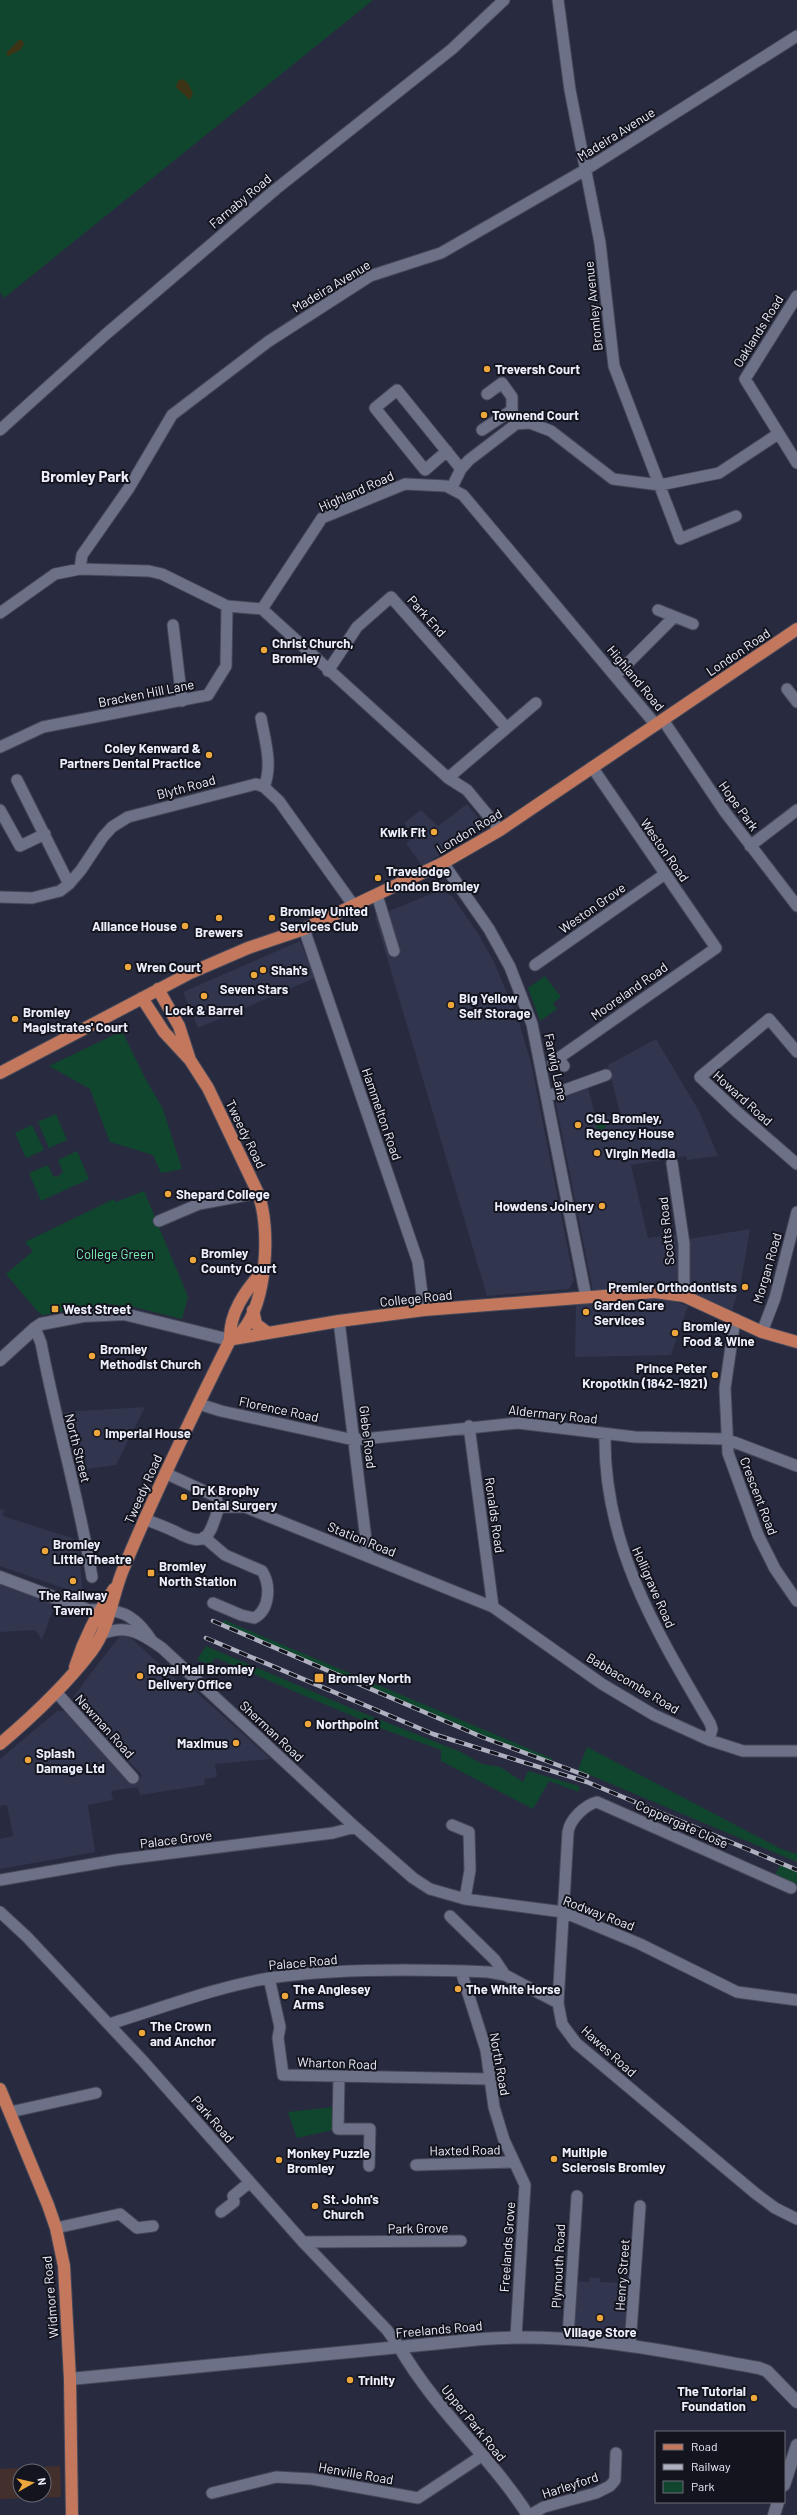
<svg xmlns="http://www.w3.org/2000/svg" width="797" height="2515" viewBox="0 0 797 2515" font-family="Barlow,sans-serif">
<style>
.built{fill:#31354e}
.education{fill:#432f2b;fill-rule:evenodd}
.green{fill:#11462e}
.sand{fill:#3c3414}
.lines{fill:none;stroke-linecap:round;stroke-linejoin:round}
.street-casing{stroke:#464859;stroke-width:13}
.secondary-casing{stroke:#464859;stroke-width:14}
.primary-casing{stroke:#464859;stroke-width:14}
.street{stroke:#6d7188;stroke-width:11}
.secondary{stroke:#6d7188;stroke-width:12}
.primary{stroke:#c3785d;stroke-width:12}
.rail-casing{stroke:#afb1c1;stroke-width:4.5}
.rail{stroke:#13141d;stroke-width:3;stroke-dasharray:9;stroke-linecap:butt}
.poi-dot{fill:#eea73c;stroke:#13141d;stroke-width:1.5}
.labels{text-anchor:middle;stroke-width:4;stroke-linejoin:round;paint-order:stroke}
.street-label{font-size:13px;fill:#eceefc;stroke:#13141d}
.poi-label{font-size:13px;font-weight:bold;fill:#eceefc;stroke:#13141d;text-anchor:start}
.park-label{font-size:13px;fill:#7af2b5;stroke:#13141d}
.quarter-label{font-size:15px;font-weight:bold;fill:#eceefc;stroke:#13141d}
</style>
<rect width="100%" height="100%" fill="#282b3f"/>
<!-- built -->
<path class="built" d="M467 804 482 822 481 829 422 866 406 843 414 836 404 823 421 810 438 826Z
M440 890 452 896 477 932 493 960 518 1019 531 1063 572 1270 574 1280 569 1289 487 1296 375 917Z
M300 941 315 978 198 1028 183 992Z
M656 1039 699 1111 718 1156 687 1160 686 1156 631 1165 648 1238 682 1233 683 1240 750 1229 741 1282 730 1317 684 1296H594L556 1104 559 1098 588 1088 596 1119 620 1113 608 1065Z
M663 1298 688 1306 671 1355 575 1357 576 1303Z
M145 1407 116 1465 79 1470 69 1445 64 1412Z
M0 1509 4 1510 3 1516 78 1540 83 1595 0 1566Z
M0 1584 55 1604 42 1640 35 1630 0 1632Z
M124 1635H128L182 1685 193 1689 271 1759 215 1764 217 1777 204 1779 205 1785 140 1795 138 1787 111 1791 113 1800 88 1805 95 1852 0 1869V1839L13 1836 7 1805 0 1806V1759L57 1711H67L130 1779 142 1777 141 1774 77 1707 74 1696 97 1665 120 1636Z
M589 2277 600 2278V2282L631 2283 630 2334 571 2327 574 2281 589 2282Z"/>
<!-- education -->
<path class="education" d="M60 2466 61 2497 0 2499V2469ZM20 2471H44V2495H20Z"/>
<!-- green -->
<path class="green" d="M0 0H373L4 298 0 292Z
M545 976 561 997 553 1003 557 1009 540 1021 528 988Z
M122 1031 145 1078 163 1109 182 1169 161 1173 153 1155 110 1142 90 1089 49 1066Z
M56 1114 67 1140 49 1148 38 1122Z
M595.5 1124a5.5 5.5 0 1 1 11 0a5.5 5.5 0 1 1-11 0Z
M32 1125 44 1150 26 1158 15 1133Z
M77 1151 89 1179 41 1201 29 1173 48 1165 53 1176 57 1177 63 1172 58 1160Z
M144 1191 188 1297 182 1319 134 1307 107 1304 43 1315 38 1312 6 1274 33 1251 25 1242 114 1199 116 1202Z
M224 1620 553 1759 552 1762C441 1721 331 1672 222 1623Z
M206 1646 353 1709 461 1752 482 1764 500 1767 523 1782 528 1771 579 1786V1792L549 1781 533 1809 441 1761V1750L383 1729 216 1658 209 1664 197 1660Z
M587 1747 781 1849 797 1854V1862L578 1770Z
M780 1865 797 1872V1893L796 1886 774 1877Z
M333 2107 332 2130 297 2138 288 2112Z"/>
<!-- sand -->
<path class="sand" d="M19 40H22L24 44 20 50 8 56 6 53Z
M182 79 187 82 193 93 190 100 176 87 178 81Z"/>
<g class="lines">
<defs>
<path id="street" d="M558 0 570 90 600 243 614 366 680 539 736 516
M797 296 745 379 797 463
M487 394 502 383 512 397V410
M0 430 105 335 276 189 452 49 504 0
M482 430 512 410 516 424
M447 451 425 470 375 408 397 390 461 469
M452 487 461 469 469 460 516 424 530 423 551 431 613 479 660 485 719 473 778 434
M80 569 82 555 129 488 172 415 269 341 370 276 441 253 585 170 797 36
M262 609 448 778 467 790 500 830
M658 610 693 624
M0 613 55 574 80 569 149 571 162 574 227 606 262 609 322 518 405 484 446 486 463 495 656 725
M173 625 182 701
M328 671 357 627 391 597 506 727
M615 676 673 618
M787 689 797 702
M261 718C265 741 273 765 264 787
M663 720 725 812 797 906
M0 747 43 727 208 695 226 666 227 606
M448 778 536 703
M17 780 69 884
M0 810 20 846 45 834
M750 846 797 810
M443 863 489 929 510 967 532 1024 586 1297
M377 895 394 951
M0 897 32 898 60 891 69 884 81 870 103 837 112 827 128 817 256 784 264 787 279 801 354 906
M304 929 418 1262 424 1310
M535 965 665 874
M797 1052 769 1019 700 1077 737 1112 797 1164
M558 1058 564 1066
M553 1062 716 948 592 767
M548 1096 606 1075
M672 1163 684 1244V1296
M159 1221 199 1204 258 1193
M735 1319 725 1388 728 1453 758 1535 775 1569 797 1601
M339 1321 368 1556
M35 1328 41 1343C56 1422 79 1498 92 1577
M762 1332 775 1298 797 1212
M199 1404 221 1411 354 1440 518 1423 635 1437 726 1439 797 1466
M469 1426 493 1607
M605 1434C603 1544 656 1631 710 1723L712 1729 709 1740
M219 1507H245L493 1607 602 1684 654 1715 709 1740 743 1751H797
M144 1519C155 1523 166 1527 176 1532 208 1549 209 1536 219 1507L215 1496 165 1473
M204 1537 225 1555 262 1571C271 1585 270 1610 254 1618L241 1615 213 1603
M111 1611C130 1612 142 1626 152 1641
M102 1634C127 1624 141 1633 162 1648L355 1827 413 1878 430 1889 465 1899 563 1912 640 1944 737 1992 797 2000
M56 1692 133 1778
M452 1825 469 1832 470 1870 465 1899
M0 1880 116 1860 333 1833 355 1827
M791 1888 597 1802C585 1805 570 1819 568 1832L558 2003 562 2024 576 2043 755 2193 775 2208 797 2219
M0 1912 27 1937 143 2061 303 2242 387 2330 400 2348
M450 1916 495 1960 505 1975
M461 1971 486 2050 494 2107 504 2140 525 2185 516 2337
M269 1978 280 2027 278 2038 283 2075 489 2079
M109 2024C159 2009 219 1986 270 1978 339 1968 418 1969 488 1972L505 1975 558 2003
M339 2077 338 2129H370L369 2166
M10 2112 96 2093
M416 2165 514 2162
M221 2212 234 2202 233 2196 250 2182
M56 2228 120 2214 137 2228 153 2226
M303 2242 461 2241
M568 2337 577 2196
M630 2345 640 2206
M212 2493 276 2477 312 2479 418 2498 483 2455
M530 2515 544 2507 596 2493 610 2486 615 2480 616 2453"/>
<path id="secondary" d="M0 1360 35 1328 41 1324 83 1316 124 1314 230 1340
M0 1577 88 1610 109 1611
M400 2348C435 2409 490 2456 528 2515
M70 2379 482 2339C579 2332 664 2351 759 2368L767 2371 797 2402
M784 2485 797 2445
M774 2515 778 2502"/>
<path id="primary" d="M158 989 179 1026 190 1060
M0 1073 190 973 248 948 304 929 443 863 500 830 797 629
M253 1310 256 1324 268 1333
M233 1339 339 1321 424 1310 655 1292 684 1296 762 1332 797 1342
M230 1340C229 1313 245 1291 262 1272
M75 1667C84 1639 97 1613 114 1589
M0 1744C33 1716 65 1686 91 1652 111 1626 112 1593 125 1565 157 1488 193 1414 230 1340 234 1337 240 1334 243 1330 267 1300 271 1228 258 1193L208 1088 190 1060 164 1032 142 998
M0 2089 48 2205 56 2228 64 2266 70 2379 72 2515"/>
</defs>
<!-- street casing -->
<use href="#street" class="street-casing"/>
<!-- secondary casing -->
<use href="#secondary" class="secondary-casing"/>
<!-- primary casing -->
<use href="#primary" class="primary-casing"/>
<!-- street -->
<use href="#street" class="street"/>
<!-- secondary -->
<use href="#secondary" class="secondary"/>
<!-- primary -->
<use href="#primary" class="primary"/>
<defs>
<path id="rail" d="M213 1621 482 1737 587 1776
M206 1638 433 1734 587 1782 797 1870"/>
</defs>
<!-- rail casing -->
<use href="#rail" class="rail-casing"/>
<!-- rail -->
<use href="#rail" class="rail"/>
</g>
<!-- markers -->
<g class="poi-dot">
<circle cx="487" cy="369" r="4"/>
<circle cx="484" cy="415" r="4"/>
<circle cx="264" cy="650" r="4"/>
<circle cx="209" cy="755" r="4"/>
<circle cx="434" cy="832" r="4"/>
<circle cx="378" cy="878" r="4"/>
<circle cx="219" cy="918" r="4"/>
<circle cx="272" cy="918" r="4"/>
<circle cx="185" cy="926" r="4"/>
<circle cx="128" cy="967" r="4"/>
<circle cx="263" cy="970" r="4"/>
<circle cx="254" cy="975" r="4"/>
<circle cx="204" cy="996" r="4"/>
<circle cx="451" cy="1005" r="4"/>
<circle cx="15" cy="1019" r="4"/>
<circle cx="578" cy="1125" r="4"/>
<circle cx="597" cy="1153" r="4"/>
<circle cx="168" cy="1194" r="4"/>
<circle cx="602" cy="1206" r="4"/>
<circle cx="193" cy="1260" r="4"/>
<circle cx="745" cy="1287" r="4"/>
<rect x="51" y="1305" width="8" height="8" rx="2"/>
<circle cx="586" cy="1312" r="4"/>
<circle cx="675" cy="1333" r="4"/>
<circle cx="92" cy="1356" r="4"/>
<circle cx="715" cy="1375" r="4"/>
<circle cx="97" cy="1433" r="4"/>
<circle cx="184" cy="1497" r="4"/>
<circle cx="45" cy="1551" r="4"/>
<rect x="147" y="1569" width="8" height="8" rx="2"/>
<circle cx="73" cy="1581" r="4"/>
<circle cx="140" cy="1676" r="4"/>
<rect x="314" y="1673" width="10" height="10" rx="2"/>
<circle cx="308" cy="1724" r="4"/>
<circle cx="236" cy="1743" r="4"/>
<circle cx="28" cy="1760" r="4"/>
<circle cx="458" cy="1989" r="4"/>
<circle cx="285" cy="1996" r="4"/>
<circle cx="142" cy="2033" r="4"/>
<circle cx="554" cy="2159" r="4"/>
<circle cx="279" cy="2160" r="4"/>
<circle cx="315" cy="2206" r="4"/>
<circle cx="600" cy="2318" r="4"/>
<circle cx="350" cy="2380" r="4"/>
<circle cx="754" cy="2398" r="4"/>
</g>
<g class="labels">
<!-- street labels -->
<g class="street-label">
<text transform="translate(616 134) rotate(-32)" y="5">Madeira Avenue</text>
<text transform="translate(240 201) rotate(-40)" y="5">Farnaby Road</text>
<text transform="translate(331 286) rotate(-31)" y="5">Madeira Avenue</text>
<text transform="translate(593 306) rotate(-96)" y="5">Bromley Avenue</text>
<text transform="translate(758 331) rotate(-58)" y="5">Oaklands Road</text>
<text transform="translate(356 491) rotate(-24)" y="5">Highland Road</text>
<text transform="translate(427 616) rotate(48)" y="5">Park End</text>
<text transform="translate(738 652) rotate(-34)" y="5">London Road</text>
<text transform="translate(636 678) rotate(50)" y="5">Highland Road</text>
<text transform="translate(146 693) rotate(-11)" y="5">Bracken Hill Lane</text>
<text transform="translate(186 787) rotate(-15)" y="5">Blyth Road</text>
<text transform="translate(739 806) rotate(54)" y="5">Hope Park</text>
<text transform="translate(469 831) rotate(-31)" y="5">London Road</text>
<text transform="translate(665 850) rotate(55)" y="5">Weston Road</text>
<text transform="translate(592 908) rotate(-35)" y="5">Weston Grove</text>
<text transform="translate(629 991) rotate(-35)" y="5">Mooreland Road</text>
<text transform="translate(556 1067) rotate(78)" y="5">Farwig Lane</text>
<text transform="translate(743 1098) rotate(42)" y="5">Howard Road</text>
<text transform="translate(382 1114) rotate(71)" y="5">Hammelton Road</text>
<text transform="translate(246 1134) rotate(64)" y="5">Tweedy Road</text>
<text transform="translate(666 1231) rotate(-96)" y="5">Scotts Road</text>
<text transform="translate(767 1268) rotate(-74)" y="5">Morgan Road</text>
<text transform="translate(416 1298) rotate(-6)" y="5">College Road</text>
<text transform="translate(279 1409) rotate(12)" y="5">Florence Road</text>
<text transform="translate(553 1414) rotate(6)" y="5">Aldermary Road</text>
<text transform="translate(368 1437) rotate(83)" y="5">Glebe Road</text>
<text transform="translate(78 1448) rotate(76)" y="5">North Street</text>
<text transform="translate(143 1489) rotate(-66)" y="5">Tweedy Road</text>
<text transform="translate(759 1496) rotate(69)" y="5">Crescent Road</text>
<text transform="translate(495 1515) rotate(82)" y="5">Ronalds Road</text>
<text transform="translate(362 1539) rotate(22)" y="5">Station Road</text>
<text transform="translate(654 1587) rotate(66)" y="5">Holligrave Road</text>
<text transform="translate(633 1683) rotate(31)" y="5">Babbacombe Road</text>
<text transform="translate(105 1726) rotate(48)" y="5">Newman Road</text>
<text transform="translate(272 1731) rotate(43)" y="5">Sherman Road</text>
<text transform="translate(682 1824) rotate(24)" y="5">Coppergate Close</text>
<text transform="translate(176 1839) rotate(-7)" y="5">Palace Grove</text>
<text transform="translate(599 1913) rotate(21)" y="5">Rodway Road</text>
<text transform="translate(303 1962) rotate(-5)" y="5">Palace Road</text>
<text transform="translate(609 2051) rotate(42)" y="5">Hawes Road</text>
<text transform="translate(337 2063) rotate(2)" y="5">Wharton Road</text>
<text transform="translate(500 2064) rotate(80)" y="5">North Road</text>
<text transform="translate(213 2119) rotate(49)" y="5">Park Road</text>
<text transform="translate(465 2150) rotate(-1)" y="5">Haxted Road</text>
<text transform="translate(418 2228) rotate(-1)" y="5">Park Grove</text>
<text transform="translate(507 2247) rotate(-86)" y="5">Freelands Grove</text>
<text transform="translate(558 2266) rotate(-87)" y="5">Plymouth Road</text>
<text transform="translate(622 2275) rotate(-86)" y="5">Henry Street</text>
<text transform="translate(50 2297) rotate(-95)" y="5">Widmore Road</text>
<text transform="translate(439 2329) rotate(-5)" y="5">Freelands Road</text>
<text transform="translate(474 2423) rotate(51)" y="5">Upper Park Road</text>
<text transform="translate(356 2473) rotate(10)" y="5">Henville Road</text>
<text transform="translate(570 2485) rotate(-18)" y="5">Harleyford</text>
</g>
<!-- poi labels -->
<g class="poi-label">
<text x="495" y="374">Treversh Court</text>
<text x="492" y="420">Townend Court</text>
<text x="272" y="648">Christ Church,<tspan x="272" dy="15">Bromley</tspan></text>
<text x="201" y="753" text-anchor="end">Coley Kenward &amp;<tspan x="201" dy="15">Partners Dental Practice</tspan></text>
<text x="426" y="837" text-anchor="end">Kwik Fit</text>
<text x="386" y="876">Travelodge<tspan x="386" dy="15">London Bromley</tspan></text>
<text x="280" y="916">Bromley United<tspan x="280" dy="15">Services Club</tspan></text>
<text x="177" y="931" text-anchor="end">Alliance House</text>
<text x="219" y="937" text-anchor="middle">Brewers</text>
<text x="136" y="972">Wren Court</text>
<text x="271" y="975">Shah's</text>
<text x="254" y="994" text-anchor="middle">Seven Stars</text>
<text x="459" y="1003">Big Yellow<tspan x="459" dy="15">Self Storage</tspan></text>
<text x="204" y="1015" text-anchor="middle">Lock &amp; Barrel</text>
<text x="23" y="1017">Bromley<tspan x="23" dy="15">Magistrates' Court</tspan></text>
<text x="586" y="1123">CGL Bromley,<tspan x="586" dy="15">Regency House</tspan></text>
<text x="605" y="1158">Virgin Media</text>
<text x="176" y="1199">Shepard College</text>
<text x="594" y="1211" text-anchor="end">Howdens Joinery</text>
<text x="201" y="1258">Bromley<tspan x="201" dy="15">County Court</tspan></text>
<text x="737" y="1292" text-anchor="end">Premier Orthodontists</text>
<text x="594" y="1310">Garden Care<tspan x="594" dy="15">Services</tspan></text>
<text x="63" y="1314">West Street</text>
<text x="683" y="1331">Bromley<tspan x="683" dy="15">Food &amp; Wine</tspan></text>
<text x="100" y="1354">Bromley<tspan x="100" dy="15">Methodist Church</tspan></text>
<text x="707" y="1373" text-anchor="end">Prince Peter<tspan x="707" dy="15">Kropotkin (1842–1921)</tspan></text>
<text x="105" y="1438">Imperial House</text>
<text x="192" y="1495">Dr K Brophy<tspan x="192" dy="15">Dental Surgery</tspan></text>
<text x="53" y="1549">Bromley<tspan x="53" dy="15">Little Theatre</tspan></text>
<text x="159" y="1571">Bromley<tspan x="159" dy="15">North Station</tspan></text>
<text x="73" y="1600" text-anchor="middle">The Railway<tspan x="73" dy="15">Tavern</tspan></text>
<text x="148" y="1674">Royal Mail Bromley<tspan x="148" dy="15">Delivery Office</tspan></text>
<text x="328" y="1683">Bromley North</text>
<text x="316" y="1729">Northpoint</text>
<text x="228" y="1748" text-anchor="end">Maximus</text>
<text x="36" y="1758">Splash<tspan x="36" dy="15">Damage Ltd</tspan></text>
<text x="293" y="1994">The Anglesey<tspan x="293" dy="15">Arms</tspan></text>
<text x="466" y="1994">The White Horse</text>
<text x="150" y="2031">The Crown<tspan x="150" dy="15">and Anchor</tspan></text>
<text x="562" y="2157">Multiple<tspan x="562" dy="15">Sclerosis Bromley</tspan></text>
<text x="287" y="2158">Monkey Puzzle<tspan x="287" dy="15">Bromley</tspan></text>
<text x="323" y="2204">St. John's<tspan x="323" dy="15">Church</tspan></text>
<text x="600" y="2337" text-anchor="middle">Village Store</text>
<text x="358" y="2385">Trinity</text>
<text x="746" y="2396" text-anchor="end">The Tutorial<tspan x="746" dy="15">Foundation</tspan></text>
</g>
<!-- park labels -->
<g class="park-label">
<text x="115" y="1259">College Green</text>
</g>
<!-- quarter labels -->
<g class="quarter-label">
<text x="85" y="482">Bromley Park</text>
</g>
</g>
<!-- legend -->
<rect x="655" y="2431" width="130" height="72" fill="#13141d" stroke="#6a6b76"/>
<rect x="663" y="2444" width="20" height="6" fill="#c3785d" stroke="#6a6b76"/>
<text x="691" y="2451" font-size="12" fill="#eceefc">Road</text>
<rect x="663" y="2464" width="20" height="6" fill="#afb1c1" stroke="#6a6b76"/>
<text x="691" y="2471" font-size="12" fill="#eceefc">Railway</text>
<rect x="663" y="2481" width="20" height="12" fill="#11462e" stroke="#6a6b76"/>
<text x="691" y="2491" font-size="12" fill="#eceefc">Park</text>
<!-- north arrow -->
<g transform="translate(32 2483) rotate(82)"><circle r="19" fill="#13141d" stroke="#6a6b76"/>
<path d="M0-3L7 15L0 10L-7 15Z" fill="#eea73c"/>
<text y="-6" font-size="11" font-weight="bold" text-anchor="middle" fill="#eceefc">N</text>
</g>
</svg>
